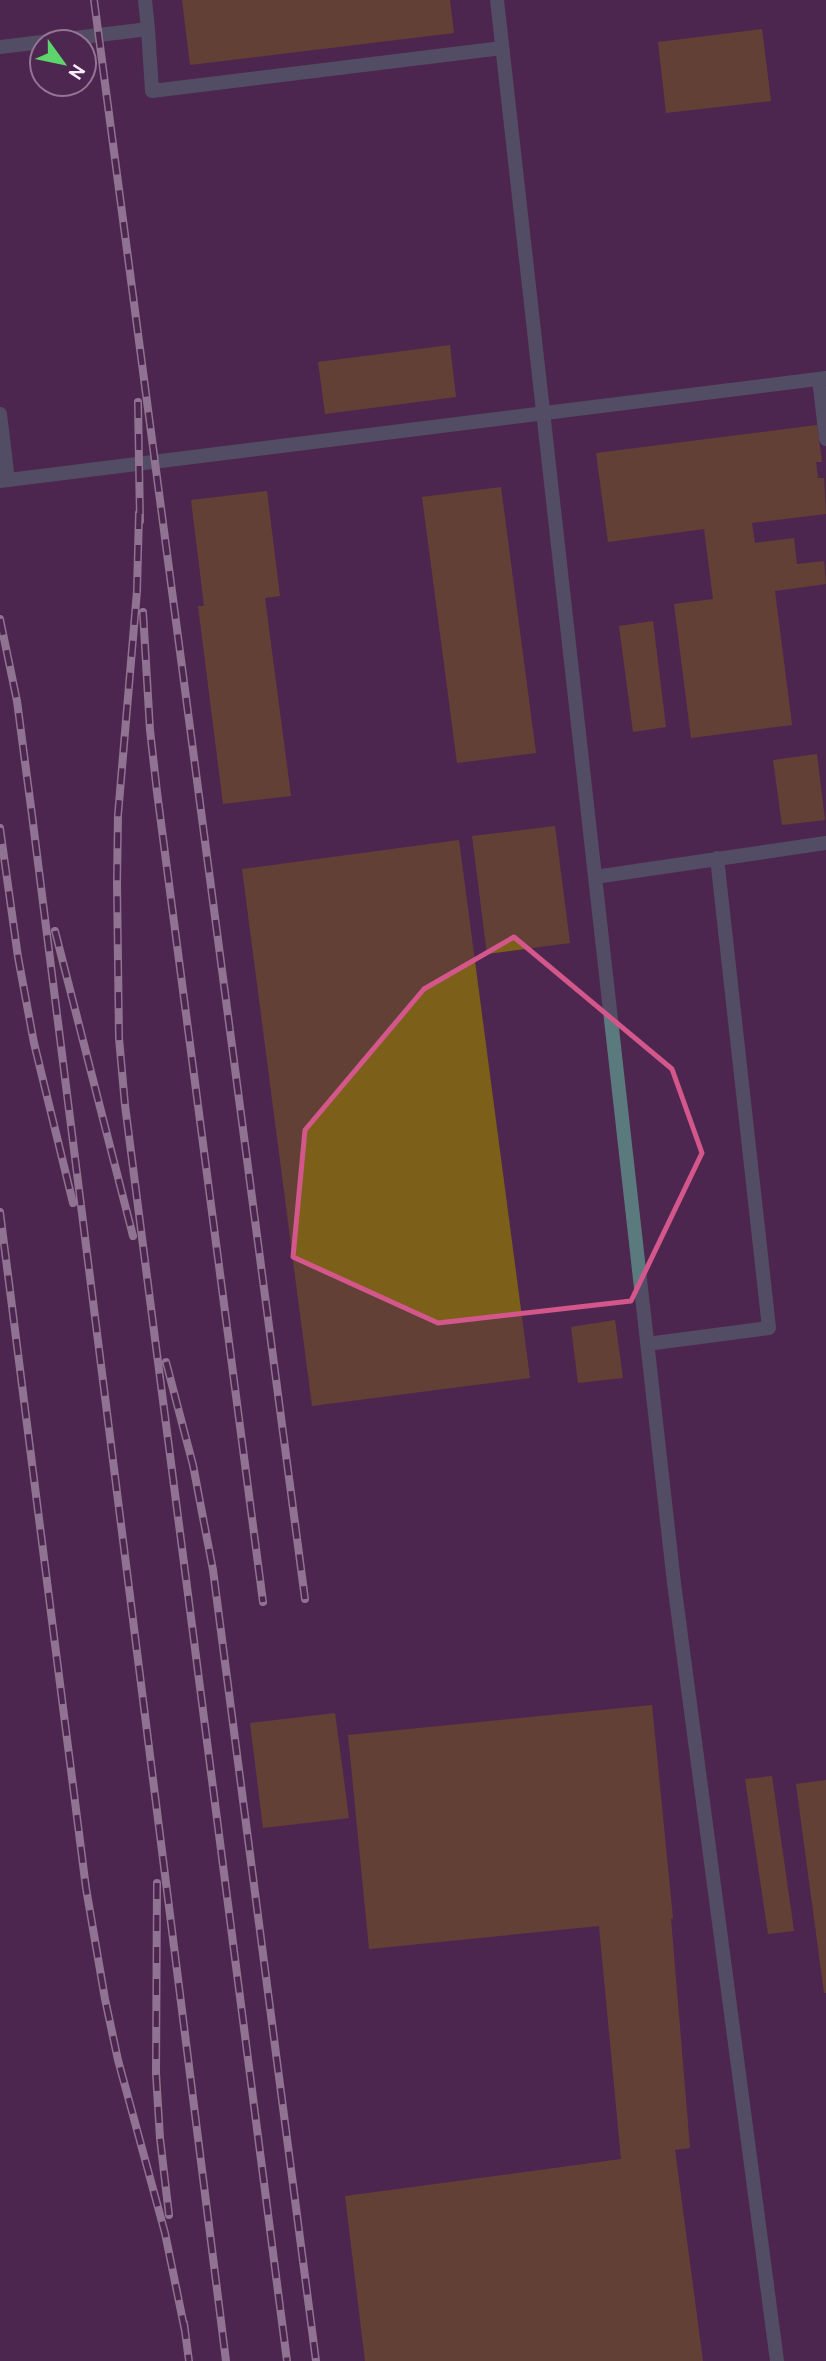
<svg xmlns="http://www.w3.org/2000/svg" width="826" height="2361" viewBox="0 0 826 2361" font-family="Cabin,sans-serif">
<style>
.building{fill:#7c6019}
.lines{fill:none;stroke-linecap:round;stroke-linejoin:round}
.service{stroke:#5a7a7e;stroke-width:14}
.rail-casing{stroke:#e3cee4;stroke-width:8}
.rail{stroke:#4d274f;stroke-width:5;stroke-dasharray:16;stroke-linecap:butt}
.marked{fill:none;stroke:#d4578c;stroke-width:5;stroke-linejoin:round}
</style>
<rect width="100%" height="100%" fill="#4d274f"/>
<!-- building -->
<path class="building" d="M182 0H450L454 33 190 65Z
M762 29 771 101 666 113 658 42Z
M450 345 456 397 325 414 318 362Z
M817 425 822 462H816L818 478H824L826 514 752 523 755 543 794 538 797 564 824 561 826 584 775 591 792 725 691 738 674 604 713 599 704 529 608 542 596 453Z
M501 487 536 753 457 763 422 497Z
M267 491 280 596 265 598 291 796 223 804 198 606H204L191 500Z
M653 621 666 727 633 732 619 626Z
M817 754 825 820 782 825 773 760Z
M555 826 570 943 487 954 472 836Z
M459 840 530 1378 312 1406 242 869Z
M615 1320 623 1378 578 1383 571 1327Z
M652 1705 673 1918 671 1919 690 2148 675 2150 703 2361H365L345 2196 621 2159 599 1926 369 1949 348 1735Z
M335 1713 349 1818 263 1828 250 1723Z
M772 1776 794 1931 768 1934 745 1779Z
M826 1780V1993H824L796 1784Z"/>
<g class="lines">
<!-- service -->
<path class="service" d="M497 0 674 1583 777 2361
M148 29 152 91 502 48
M42 42 148 29 145 0
M0 47 42 42
M819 379 826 439
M0 414 8 480
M0 481 826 378
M595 877 826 843
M647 1344 769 1328 717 858"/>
<defs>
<path id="rail" d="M94 0 305 1599
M138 402 140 521
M139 513 137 591 118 815 117 883 119 1038 125 1105 150 1300 287 2361
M143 612 150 730 157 792 263 1602
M0 619 17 701 32 815 226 2361
M0 828 18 957 34 1043 73 1203
M55 931 133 1236
M0 1212 86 1888 105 1999 118 2060 165 2233 185 2331
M166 1362 193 1465 213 1570 316 2361
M157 1883 156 2073 160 2138 169 2215
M184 2323 189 2361"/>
</defs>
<!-- rail casing -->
<use href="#rail" class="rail-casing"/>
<!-- rail -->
<use href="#rail" class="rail"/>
</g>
<!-- marked area -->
<path d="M0 0H826V2361H0ZM514 937 672 1069 702 1153 631 1301 438 1323 293 1257 305 1130 424 989Z" fill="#4d274f" fill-opacity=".55" fill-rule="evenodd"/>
<path class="marked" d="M514 937 672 1069 702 1153 631 1301 438 1323 293 1257 305 1130 424 989Z"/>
<!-- north arrow -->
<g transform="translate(63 63) rotate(123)"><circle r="33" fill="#4d274f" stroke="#947595" stroke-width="2"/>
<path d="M0-5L12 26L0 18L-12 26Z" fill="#5ed56c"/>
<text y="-10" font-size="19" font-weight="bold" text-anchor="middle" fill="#feebfe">N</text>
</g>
</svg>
